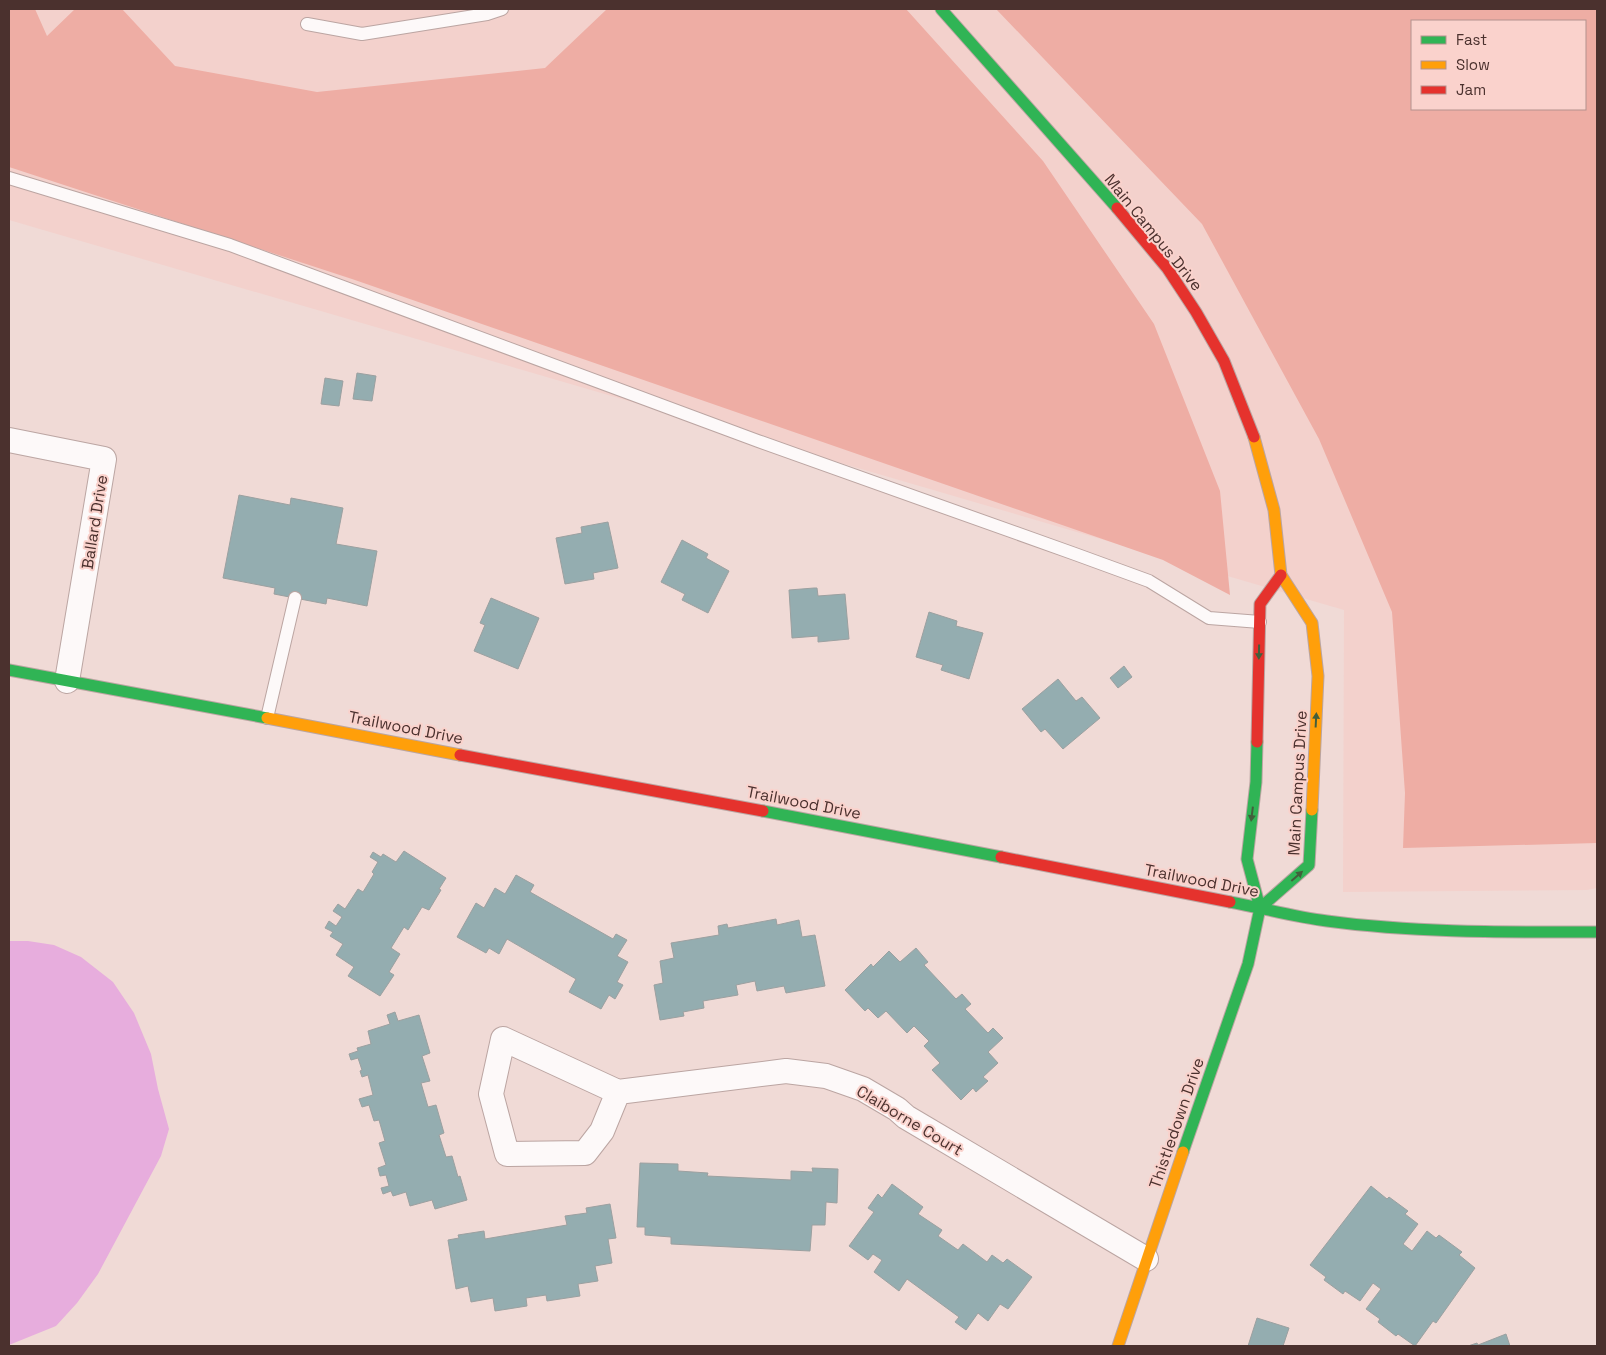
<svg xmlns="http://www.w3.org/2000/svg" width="1606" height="1355" viewBox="0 0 1606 1355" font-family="'Space Grotesk',sans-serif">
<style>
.built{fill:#f3d1cc;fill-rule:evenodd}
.forest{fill:#eeada4;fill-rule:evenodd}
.water{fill:#e7addd}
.building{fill:#94adb0;stroke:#9ba0a0}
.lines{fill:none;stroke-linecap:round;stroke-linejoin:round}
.lane-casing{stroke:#bba5a2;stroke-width:14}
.street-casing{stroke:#bba5a2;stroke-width:26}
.fast-casing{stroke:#bba5a2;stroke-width:13}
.slow-casing{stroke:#bba5a2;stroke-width:13}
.jam-casing{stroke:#bba5a2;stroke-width:13}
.lane{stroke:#fdf9f9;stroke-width:12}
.street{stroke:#fdf9f9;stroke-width:24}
.fast{stroke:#30b455;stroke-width:11}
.slow{stroke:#ff9f0a;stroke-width:11}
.jam{stroke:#e5322d;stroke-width:11}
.oneway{fill:#425f3c}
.labels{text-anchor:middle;stroke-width:4;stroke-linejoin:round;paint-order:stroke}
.street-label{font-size:16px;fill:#4b312e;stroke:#fad2cc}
</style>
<rect width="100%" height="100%" fill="#f0dad6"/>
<!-- built -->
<path class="built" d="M9 9H1597V888L1587 890 1343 892 1344 610 9 220ZM1412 21H1585V109H1412Z"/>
<!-- forest -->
<path class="forest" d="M9 9H35L47 36 75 9H122L175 66 317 92 545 68 607 9H906L1043 161 1154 324 1220 491 1230 595 1163 560 352 279 9 167Z
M996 9H1597V843L1403 848 1405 793 1392 612 1319 439 1202 224ZM1412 21H1585V109H1412Z"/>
<!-- water -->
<path class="water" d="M9 941H28L54 945 81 957 113 982 134 1013 151 1054 158 1089 169 1129 161 1156 98 1274 77 1303 56 1326 9 1345Z"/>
<!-- building -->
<path class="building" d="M357 373 376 376 372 401 353 399Z
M325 378 343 381 339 406 321 404Z
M239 495 290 505 291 498 343 508 336 544 377 551 367 606 327 598 326 604 274 594 275 588 223 578Z
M608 522 618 568 593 573 594 579 565 584 556 538 582 533 581 527Z
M682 540 708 554 706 558 729 571 708 613 682 600 685 594 661 582Z
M814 588H817L818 596 845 594 849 639 818 642V636L792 638 789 590Z
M491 598 539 618 518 669 474 651 485 625 480 623Z
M929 612 957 621 956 626 983 633 969 679 941 670 943 665 916 657Z
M1124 666 1132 677 1118 688 1110 678Z
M1058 679 1076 701 1082 697 1100 718 1063 749 1045 729 1041 732 1022 709Z
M404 851 446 878 439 889 441 890 429 910 422 907 408 930 404 927 391 948 400 954 389 972 394 975 380 996 348 976 354 967 336 955 343 944 330 936 333 932 325 928 329 921 336 926 342 917 333 911 338 904 345 909 358 889 363 892 374 874 372 872 378 862 370 857 373 852 381 857 383 854 396 862Z
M516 875 534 885 530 892 613 939 616 934 627 940 617 956 628 962 617 982 623 985 615 999 609 995 601 1009 569 992 576 979 507 939 499 954 489 948 486 953 457 937 476 903 484 908 495 888 505 894Z
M776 919 777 925 799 920 802 937 815 935 825 986 786 993 784 986 757 991 755 981 736 985 738 995 703 1001 704 1008 683 1012 684 1016 660 1020 654 985 663 983 660 961 674 958 671 943 719 935 718 926 727 924 728 928Z
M916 948 928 962 924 965 956 999 962 994 971 1004 965 1009 988 1033 993 1028 1003 1038 988 1052 998 1063 983 1077 988 1081 976 1092 973 1088 961 1100 932 1070 940 1063 924 1046 929 1041 914 1026 907 1033 886 1011 878 1018 868 1008 865 1011 845 990 871 964 873 967 889 951 900 962Z
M395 1012 398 1021 419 1015 430 1053 422 1056 430 1081 421 1083 428 1107 436 1105 444 1133 439 1135 446 1157 452 1156 458 1177 460 1176 467 1200 435 1209 432 1200 410 1206 406 1192 393 1196 391 1191 383 1194 381 1188 389 1186 386 1175 380 1176 378 1168 386 1165 379 1143 385 1141 379 1120 374 1121 369 1105 362 1107 359 1099 373 1095 368 1075 362 1077 360 1071 362 1070 358 1058 351 1060 349 1054 358 1051 357 1048 371 1044 368 1031 390 1024 387 1015Z
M640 1163 678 1164V1171L708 1173 707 1176 791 1180V1171L813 1172 812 1168 838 1169 837 1203 826 1202 825 1225H812L810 1251 671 1244V1237L645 1235V1227H637Z
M892 1184 923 1207 918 1214 942 1230 938 1236 958 1250 963 1244 987 1262 992 1255 1003 1263 1007 1259 1032 1277 1008 1309 1000 1304 988 1321 978 1313 966 1330 955 1322 959 1317 907 1279 899 1291 874 1272 882 1260 873 1254 868 1260 849 1246 874 1212 868 1208 878 1194 882 1198Z
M1371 1186 1387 1199 1389 1197 1408 1211 1405 1214 1418 1224 1403 1244 1412 1251 1427 1231 1436 1238 1439 1235 1462 1252 1459 1255 1475 1268 1436 1323 1433 1321 1415 1346 1398 1334 1396 1336 1378 1322 1380 1319 1366 1309 1381 1289 1373 1283 1360 1301 1345 1291 1343 1294 1324 1280 1326 1277 1310 1265Z
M610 1204 616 1238 608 1239 612 1263 595 1266 598 1281 578 1284 580 1296 547 1301 546 1295 526 1298 527 1306 495 1311 493 1298 471 1302 468 1286 456 1289 448 1240 459 1238 458 1235 484 1231 485 1239 567 1225 565 1216 587 1213 586 1208Z
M1257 1318 1289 1328 1283 1346H1248Z
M1506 1334 1510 1346H1468L1477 1343 1478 1345Z"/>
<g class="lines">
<defs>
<path id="lane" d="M307 24 362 34 487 14 502 9
M9 178 230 245 758 441 1075 554 1149 581 1209 618 1260 622
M267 718 295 598"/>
<path id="street" d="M9 440 104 459 67 681
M618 1092 602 1131 585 1153 507 1154 491 1094 503 1039 618 1092 786 1071 826 1076 863 1089 897 1109 906 1117 1146 1259"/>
<path id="fast" d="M941 9 1117 208
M9 670 267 718
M763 811 1001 857
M1230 902C1262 908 1295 917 1327 921 1417 933 1507 932 1597 932
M1260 908 1309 865 1312 810
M1183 1152 1248 964 1260 908 1247 859 1256 782 1257 742"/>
<path id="slow" d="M1254 437 1274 510 1281 575 1312 623 1318 676 1312 810
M267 718 460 755
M1118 1346 1183 1152"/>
<path id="jam" d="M1117 208 1167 268 1196 312 1224 361 1254 437
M1257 742 1260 604 1281 575
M460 755 763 811
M1001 857 1230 902"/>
</defs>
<!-- lane casing -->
<use href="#lane" class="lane-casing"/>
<!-- street casing -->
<use href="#street" class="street-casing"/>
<!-- fast casing -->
<use href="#fast" class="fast-casing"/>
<!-- slow casing -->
<use href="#slow" class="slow-casing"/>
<!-- jam casing -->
<use href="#jam" class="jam-casing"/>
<!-- lane -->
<use href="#lane" class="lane"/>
<!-- street -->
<use href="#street" class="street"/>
<!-- fast -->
<use href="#fast" class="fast"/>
<!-- slow -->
<use href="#slow" class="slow"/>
<!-- jam -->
<use href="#jam" class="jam"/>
</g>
<!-- one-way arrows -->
<defs><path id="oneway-solid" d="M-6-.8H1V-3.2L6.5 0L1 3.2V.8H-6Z" transform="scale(1.25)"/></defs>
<g class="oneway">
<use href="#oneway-solid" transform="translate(1259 652) rotate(91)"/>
<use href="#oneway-solid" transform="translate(1316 720) rotate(-87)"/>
<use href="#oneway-solid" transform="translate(1252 814) rotate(97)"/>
<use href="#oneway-solid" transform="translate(1297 876) rotate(-41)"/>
</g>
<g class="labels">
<!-- street labels -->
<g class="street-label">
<text transform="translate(1154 232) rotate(51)" y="6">Main Campus Drive</text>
<text transform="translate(94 522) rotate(-81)" y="6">Ballard Drive</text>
<text transform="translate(406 727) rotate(11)" y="6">Trailwood Drive</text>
<text transform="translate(1297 783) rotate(-87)" y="6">Main Campus Drive</text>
<text transform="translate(804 802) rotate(11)" y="6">Trailwood Drive</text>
<text transform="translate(1202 880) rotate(11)" y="6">Trailwood Drive</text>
<text transform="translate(910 1120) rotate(31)" y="6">Claiborne Court</text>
<text transform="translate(1176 1123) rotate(-71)" y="6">Thistledown Drive</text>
</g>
</g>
<!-- border -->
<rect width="1606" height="1355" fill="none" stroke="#4b312e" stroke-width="20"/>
<!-- legend -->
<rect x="1411" y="20" width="175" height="90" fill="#fad2cc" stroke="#b4928d"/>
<rect x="1421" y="36" width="25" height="8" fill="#30b455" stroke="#b4928d"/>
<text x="1456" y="45" font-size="15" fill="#4b312e">Fast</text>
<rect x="1421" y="61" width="25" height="8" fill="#ff9f0a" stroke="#b4928d"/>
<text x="1456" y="70" font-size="15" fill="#4b312e">Slow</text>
<rect x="1421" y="86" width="25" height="8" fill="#e5322d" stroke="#b4928d"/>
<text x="1456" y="95" font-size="15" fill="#4b312e">Jam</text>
</svg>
